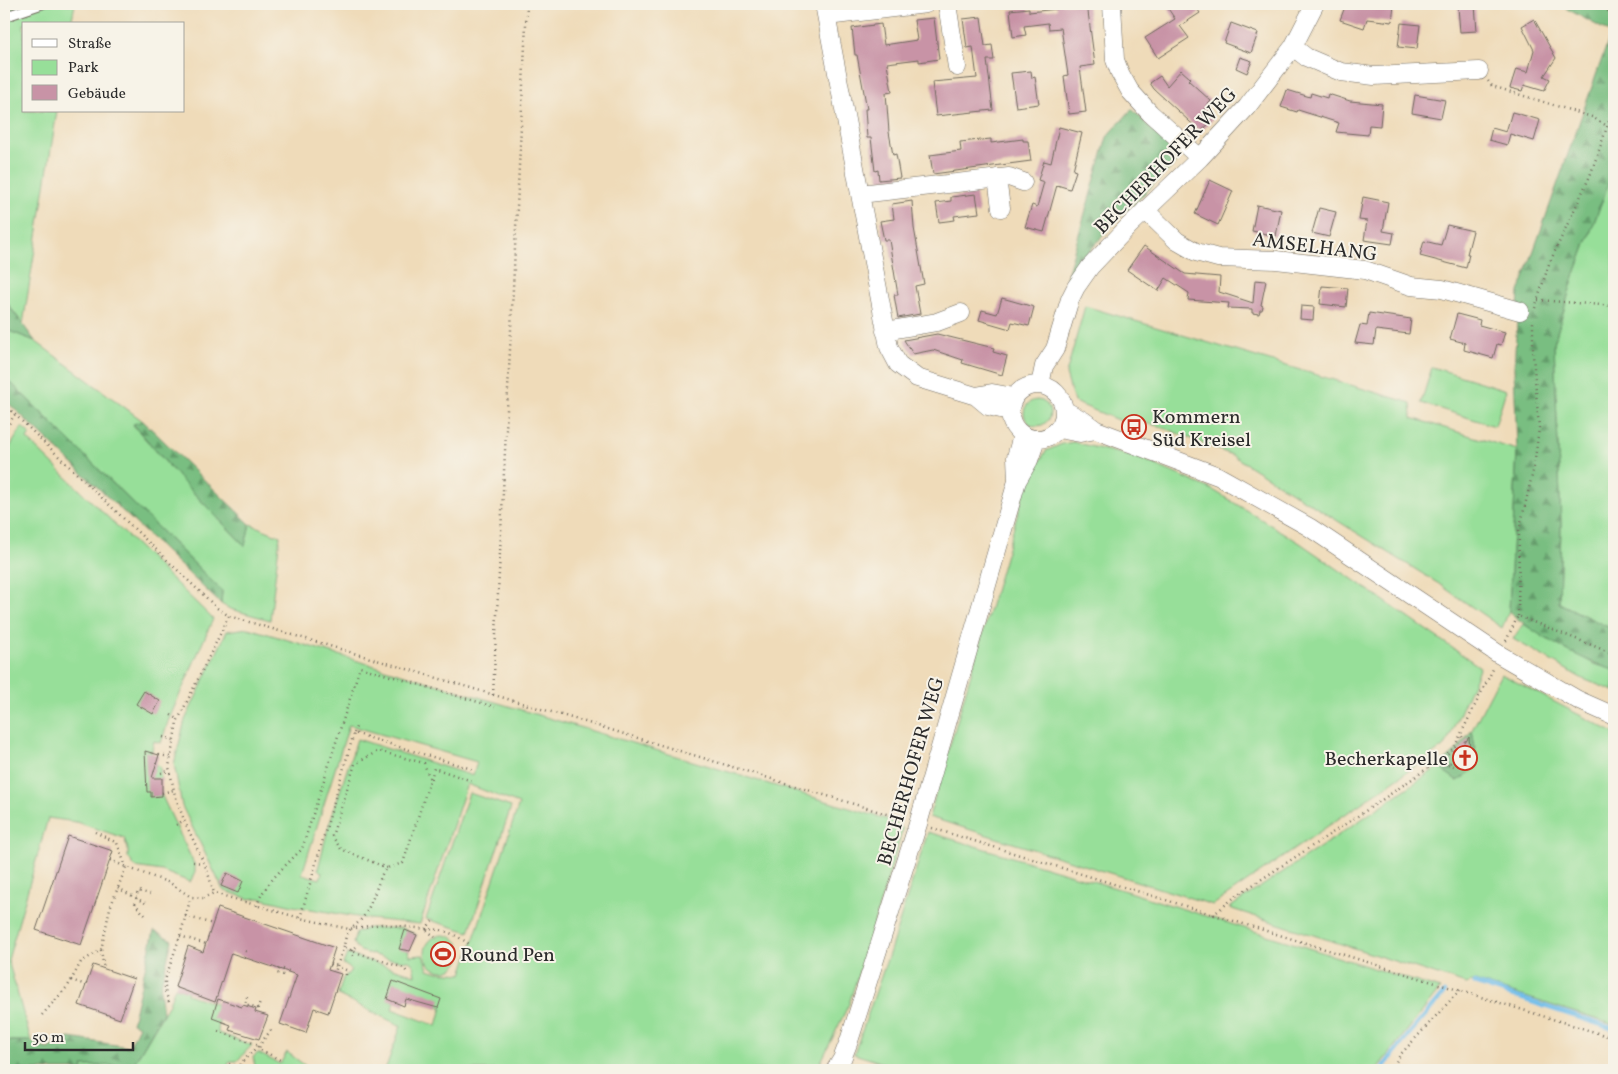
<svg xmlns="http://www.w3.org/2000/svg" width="1618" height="1074" viewBox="0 0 1618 1074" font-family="Vollkorn,serif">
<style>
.green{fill:#97df99;stroke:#618562;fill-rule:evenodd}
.forest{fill:url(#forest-firs);stroke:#527456}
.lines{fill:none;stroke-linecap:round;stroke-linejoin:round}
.stream{stroke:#70bdea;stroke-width:4.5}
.building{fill:#c893a6}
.service-casing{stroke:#70695d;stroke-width:11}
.minor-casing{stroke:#70695d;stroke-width:19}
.path{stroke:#70695d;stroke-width:2.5;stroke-dasharray:1 4;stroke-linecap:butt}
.service{stroke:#fff;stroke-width:9}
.minor{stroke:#fff;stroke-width:18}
.labels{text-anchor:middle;stroke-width:4;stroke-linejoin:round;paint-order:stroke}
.street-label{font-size:20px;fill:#2b2b2b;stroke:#f7f3e8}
.poi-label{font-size:20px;fill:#2b2b2b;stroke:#f7f3e8;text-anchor:start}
</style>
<defs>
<pattern id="forest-firs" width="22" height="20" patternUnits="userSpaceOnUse" patternTransform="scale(1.25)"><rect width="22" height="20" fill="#79be81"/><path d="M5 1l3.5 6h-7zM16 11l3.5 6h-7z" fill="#639b6a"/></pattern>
</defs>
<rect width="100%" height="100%" fill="#f7f3e8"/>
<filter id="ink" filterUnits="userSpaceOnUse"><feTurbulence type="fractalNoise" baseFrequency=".02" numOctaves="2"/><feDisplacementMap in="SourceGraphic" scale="10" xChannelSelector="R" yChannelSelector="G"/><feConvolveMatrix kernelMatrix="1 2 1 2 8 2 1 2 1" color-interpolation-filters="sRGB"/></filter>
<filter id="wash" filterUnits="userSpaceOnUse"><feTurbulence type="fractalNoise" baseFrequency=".0096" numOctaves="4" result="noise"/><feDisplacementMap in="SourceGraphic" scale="20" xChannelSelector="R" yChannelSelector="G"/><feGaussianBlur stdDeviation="1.12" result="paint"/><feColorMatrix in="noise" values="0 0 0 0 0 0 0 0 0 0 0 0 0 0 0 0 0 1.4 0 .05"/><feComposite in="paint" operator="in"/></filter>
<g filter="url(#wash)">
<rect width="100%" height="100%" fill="#efdbb9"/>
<!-- green -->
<path class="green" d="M4 4H75L71 24H24V111H57L23 324 4 299Z
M1614 169V630L1559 603 1561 524 1554 343 1573 279Z
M1085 306 1411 403 1412 418 1517 450 1509 611 1502 628 1439 584 1232 455 1159 426 1133 421 1130 425 1074 402 1066 374Z
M4 329 35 341 143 421 133 425 183 482 244 545 250 524 280 536 270 620 230 609 221 604 222 591 4 376Z
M1432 367 1506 390 1495 426 1421 403Z
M1024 413a13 13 0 1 1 26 0a13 13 0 1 1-26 0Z
M22 427 30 434 27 439 213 619 169 719 161 743 154 741 150 759 160 767 162 796 195 866V873L190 882 162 871 135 867 128 857V849L124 838 76 822 48 818 8 960 31 1041H4V457Z
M1073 442 1142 459 1213 490 1300 543 1480 667 1446 745 1213 905 929 817 1032 465 1037 466 1046 451 1062 444Z
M1523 624 1594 664 1614 670V691L1583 679 1513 639Z
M248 628 896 822 903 829 849 1004 817 1070H385L401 1026 338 995 343 978 349 973 351 969 343 964 347 954 415 975 413 964 409 961 389 959 360 951 353 943 356 933 368 928H402L417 935 408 951 410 956 423 955 428 969 437 972 462 974 519 804 467 784 420 924 369 919 293 906 258 898 249 899 223 890 182 806 174 764 185 720 227 631ZM349 725 477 762 473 776 357 739 328 828 318 869 322 873 320 879 302 874ZM397 996 442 1007 437 1026 392 1009Z
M1501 674 1614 733V1025L1475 981 1466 984 1229 908 1337 836 1438 767 1458 781 1478 766 1472 730Z
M469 793 511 807 469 932 426 919Z
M928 832 1119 889 1440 989 1376 1070H906L854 1054 889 954Z
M425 953a18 18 0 1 1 36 0a18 18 0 1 1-36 0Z
M175 987 188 991 187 994 224 1007 219 1020 218 1033 252 1045 237 1061H230L227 1067 232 1070H82L83 1066 133 1065 168 1006Z
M287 1052 311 1070H264L255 1066 253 1057 258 1053 280 1064Z"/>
<!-- forest -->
<path class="forest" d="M1558 4H1614V169L1573 279 1554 343 1561 524 1559 603 1614 630V670C1583 661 1532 634 1509 611L1517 450 1514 367 1519 292 1611 33Z
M1132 109 1164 142 1176 157 1175 164 1116 221 1087 254 1069 282 1066 279 1107 137Z
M4 299 35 341 4 329Z
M4 376 222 591 221 604 4 399Z
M143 421 250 524 245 546 183 482 133 424Z
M1472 730 1478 766 1458 781 1438 767 1455 752Z
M154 931 172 940 160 989 163 1013 133 1065 83 1066 82 1070H4V1041H31L47 1049 70 1038 129 1047 139 1026 132 1023Z"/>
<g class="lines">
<!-- stream -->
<path class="stream" d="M1474 983 1614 1029
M1381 1070 1410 1033 1444 993"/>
</g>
<g id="blocks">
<!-- building -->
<path class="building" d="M1056 4H1087L1095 65 1080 67 1086 112 1069 114 1064 76 1068 75 1061 28 1049 29 1048 23 1024 26 1026 35 1013 37 1010 10 1029 8V12L1057 9Z
M1165 4H1194L1200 13 1180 26 1189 38 1158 58 1145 38 1175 19Z
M1346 4 1394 5 1392 22 1367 19 1364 28 1340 20Z
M1475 5 1477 31 1460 32 1458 7Z
M981 17 985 46 992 45 994 60H987L993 110 936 116 932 82 977 78 973 47 967 48 963 19Z
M934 18 939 59 919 62V59L887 63 892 92 886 93 889 132 893 155 896 154 900 178 879 180 878 170 875 171 871 138H867L865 109H867L857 55H855L852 28 881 24 884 45 917 40 914 20Z
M1534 19 1556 58 1544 76 1550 79 1544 91 1524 85 1522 91 1510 88 1516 69 1528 72 1534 50 1522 26Z
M1231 23 1258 33 1251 53 1224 43Z
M1401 23 1420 25 1417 49 1398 47Z
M1240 57 1252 61 1247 73 1236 68Z
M1181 70 1190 78 1188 80 1211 101 1204 109 1214 118 1201 132 1154 89 1150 83 1160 76 1167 86Z
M1031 71 1032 78 1035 77 1039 104 1016 107 1011 73Z
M1287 90 1310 97 1311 93 1327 98 1328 94 1350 101 1382 104 1380 126 1369 125 1368 135 1336 132 1339 123 1298 110 1297 112 1281 107Z
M1415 95 1445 100 1441 118 1412 113Z
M1512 112 1540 120 1534 141 1510 134 1507 145 1489 140 1492 128 1506 132Z
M1059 127 1082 133 1073 170 1076 171 1070 189 1057 185 1044 232 1025 227 1032 205 1037 207 1044 182 1038 180 1044 161 1051 163Z
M991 139V143L1023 139V141H1028L1031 161 933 174 930 155 961 151 960 142Z
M1210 180 1233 191 1218 225 1195 214Z
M976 194 979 213 954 216 955 220 939 222 936 203 951 201V197Z
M1363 197 1388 202 1383 231 1394 233 1392 244 1364 240 1367 221 1359 220Z
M912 201 914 228 924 284 915 286 920 314 898 318 894 295H898L889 240H884L880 221 894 219 892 204Z
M1257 205 1281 210 1276 236 1252 231Z
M1319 208 1336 212 1329 237 1312 233Z
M1447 225 1473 231 1467 254H1469L1466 268 1420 256 1424 241 1441 245Z
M1144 246 1185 274 1220 277 1219 292 1253 303 1255 280 1266 281 1261 305 1263 306 1262 310H1260L1259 314 1252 313V309L1228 308 1229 303 1188 300 1189 293 1166 278 1158 291 1127 270Z
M1322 286 1348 288 1346 307 1320 304Z
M1002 298 1034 307 1029 326 1012 322 1010 329 979 320 982 310 997 314Z
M1301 306 1314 307 1313 320 1300 319Z
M1369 313 1411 319 1409 334 1376 330 1374 345 1355 343 1360 325 1367 326Z
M1457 314 1480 320 1479 325 1505 332 1501 345 1497 344 1493 358 1464 350 1465 343 1450 339Z
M937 334 994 348 993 352 1007 356 1002 375 962 363 963 360 933 350 913 354 904 340Z
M144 691 160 701 153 714 136 704Z
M1469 737 1471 766 1456 756Z
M145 751 159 755 152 778H162V796L151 797V792H147Z
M68 836 113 851 81 945 36 930Z
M227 873 243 881 238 893 221 886Z
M218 908 335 948 328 970 341 974 328 1013 314 1008 306 1033 280 1024 297 975 231 953 215 1002 175 987 188 946 203 952Z
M405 930 417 935 410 951 399 949Z
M93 965 134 979 120 1019 79 1005Z
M393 981 441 999 438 1008 406 999 404 1006 387 999Z
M218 999 242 1007 243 1005 256 1009 255 1012 268 1016 259 1039 229 1030 231 1025 212 1018Z"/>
</g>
</g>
<g filter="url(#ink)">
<use href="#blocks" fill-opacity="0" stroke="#70695d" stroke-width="1"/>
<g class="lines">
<defs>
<path id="service" d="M4 17 42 4"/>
<path id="minor" d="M824 4 889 347 898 364 917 378 976 396 988 406 1009 411
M947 4 957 67
M1112 4 1115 60 1120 73 1130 91 1150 113 1200 158
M827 16 926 4
M1293 47 1306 57 1341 72 1374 76 1479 71
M997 178 1001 208
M860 194 1009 177 1023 182
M1145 210 1177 241 1196 252 1218 258 1276 260 1365 270 1411 286 1442 289 1520 311
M885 331 937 322 961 313
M1010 412a27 27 0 1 1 54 0a27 27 0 1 1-54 0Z
M1040 385 1044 366 1055 349 1070 299 1076 287 1090 267 1128 227 1200 158 1247 107 1293 47 1315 4
M976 396 992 393 1014 397
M1064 410 1084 421 1096 430 1218 476 1309 527 1500 655 1578 700 1614 716
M1058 429 1080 433 1096 430
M1017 480 1016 457 1022 436
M835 1070 842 1059 849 1041 918 824 1017 481 1029 460 1036 440"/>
</defs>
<!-- service casing -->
<use href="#service" class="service-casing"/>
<!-- minor casing -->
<use href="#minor" class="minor-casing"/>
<!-- path -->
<path class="path" d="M1594 4 1614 14
M1488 81 1492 86 1592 117 1607 126
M1538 300 1614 306
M1535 308 1549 264 1590 176 1614 107
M4 404 217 608 229 616 585 722 903 819
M4 432 15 414
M229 616 177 722 169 767 175 795 184 820 207 870 214 893 300 918 349 929 382 924 426 929 432 921
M1518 616 1519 531 1534 467 1539 428 1533 355V320
M1506 641 1518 616 1614 654
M493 695 527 4
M171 715 178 719
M354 733 356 727
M163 737 174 740
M159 755 170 757
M1442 759 1448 764 1457 758 1465 744
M1448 764 1452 766 1456 765 1463 755 1466 743 1461 735
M161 773 169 771
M431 779 434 768 472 781
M162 793 174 790
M176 825 184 820
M932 828 1614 1038
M95 832 117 843 126 867
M110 860 126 867
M193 862 203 863
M387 868 341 849 332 836 355 764 378 751 424 763 430 780 403 863 387 868 383 872C378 883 370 909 363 917 353 931 347 925 344 946L352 951 404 968 408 974
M118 888 147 904
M257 906C261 887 288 863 302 849L360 667 495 707
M145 915 135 904 138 891 150 894
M1213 915 1236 896 1373 806 1441 759 1454 748 1493 669
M185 916 213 924
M300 918 354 733 475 770
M426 929C447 929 456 935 472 946
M427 930 435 937
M180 936 206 944
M344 946 337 966 346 970V976
M101 950 104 969
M245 951 249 953
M353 956 352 951 356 947
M330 964 337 966 335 972
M279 969 277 973 287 976
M283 969 289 971
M71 980 86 985
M247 997 245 1004 258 1008 260 1001
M169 1002 165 991V980L180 936 191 897
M42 1015 68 986 81 962 101 950 110 908 126 867 170 883 191 897 203 898 214 893
M271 1030C267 1036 260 1042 259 1049L282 1061
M218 1031 259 1045 241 1063 239 1067 241 1070
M229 1064 239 1067
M1391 1070 1400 1055 1460 990"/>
<!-- service -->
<use href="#service" class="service"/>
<!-- minor -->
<use href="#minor" class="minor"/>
</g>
</g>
<!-- icons -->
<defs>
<symbol id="bus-ring" viewBox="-11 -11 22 22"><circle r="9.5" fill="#f7f3e8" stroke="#c8321e" stroke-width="1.5"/><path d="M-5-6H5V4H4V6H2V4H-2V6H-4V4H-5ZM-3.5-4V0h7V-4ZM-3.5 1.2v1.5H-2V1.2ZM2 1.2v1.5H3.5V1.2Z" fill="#c8321e"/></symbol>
<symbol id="church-ring" viewBox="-11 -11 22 22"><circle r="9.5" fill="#f7f3e8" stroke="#c8321e" stroke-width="1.5"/><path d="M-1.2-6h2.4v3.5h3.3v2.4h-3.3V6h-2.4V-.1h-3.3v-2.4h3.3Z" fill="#c8321e"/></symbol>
<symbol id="stadium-ring" viewBox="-11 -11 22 22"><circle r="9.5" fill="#f7f3e8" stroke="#c8321e" stroke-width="1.5"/><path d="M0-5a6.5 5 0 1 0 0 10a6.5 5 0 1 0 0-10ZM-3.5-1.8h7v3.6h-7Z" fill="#c8321e"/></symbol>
</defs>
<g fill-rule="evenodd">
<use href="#bus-ring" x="1120" y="413" width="28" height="28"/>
<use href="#church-ring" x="1451" y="744" width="28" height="28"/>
<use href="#stadium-ring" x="429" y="940" width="28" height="28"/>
</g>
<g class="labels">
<!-- street labels -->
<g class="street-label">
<text transform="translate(1165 160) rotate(-46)" y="7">BECHERHOFER WEG</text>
<text transform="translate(1315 246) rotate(7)" y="7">AMSELHANG</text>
<text transform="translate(910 771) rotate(-74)" y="7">BECHERHOFER WEG</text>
</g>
<!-- poi labels -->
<g class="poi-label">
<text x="1152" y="423">Kommern<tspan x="1152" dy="23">Süd Kreisel</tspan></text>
<text x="1448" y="765" text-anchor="end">Becherkapelle</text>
<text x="460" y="961">Round Pen</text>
</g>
</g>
<!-- margin -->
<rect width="1618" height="1074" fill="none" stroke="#f7f3e8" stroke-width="20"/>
<!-- legend -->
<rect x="22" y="22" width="162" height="90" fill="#f7f3e8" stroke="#a5a39c"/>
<rect x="32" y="39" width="25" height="8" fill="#ffffff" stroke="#a5a39c"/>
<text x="68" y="48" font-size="15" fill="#2b2b2b">Straße</text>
<rect x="32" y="60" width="25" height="15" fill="#97df99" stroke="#a5a39c"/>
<text x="68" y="72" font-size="15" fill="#2b2b2b">Park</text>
<rect x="32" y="85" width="25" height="15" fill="#c893a6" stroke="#a5a39c"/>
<text x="68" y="98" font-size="15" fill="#2b2b2b">Gebäude</text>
<!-- scale -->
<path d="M25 1042v8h108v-8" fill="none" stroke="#2b2b2b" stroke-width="2.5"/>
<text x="32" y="1042" font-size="15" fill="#2b2b2b" stroke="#f7f3e8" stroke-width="4" paint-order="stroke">50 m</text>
</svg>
